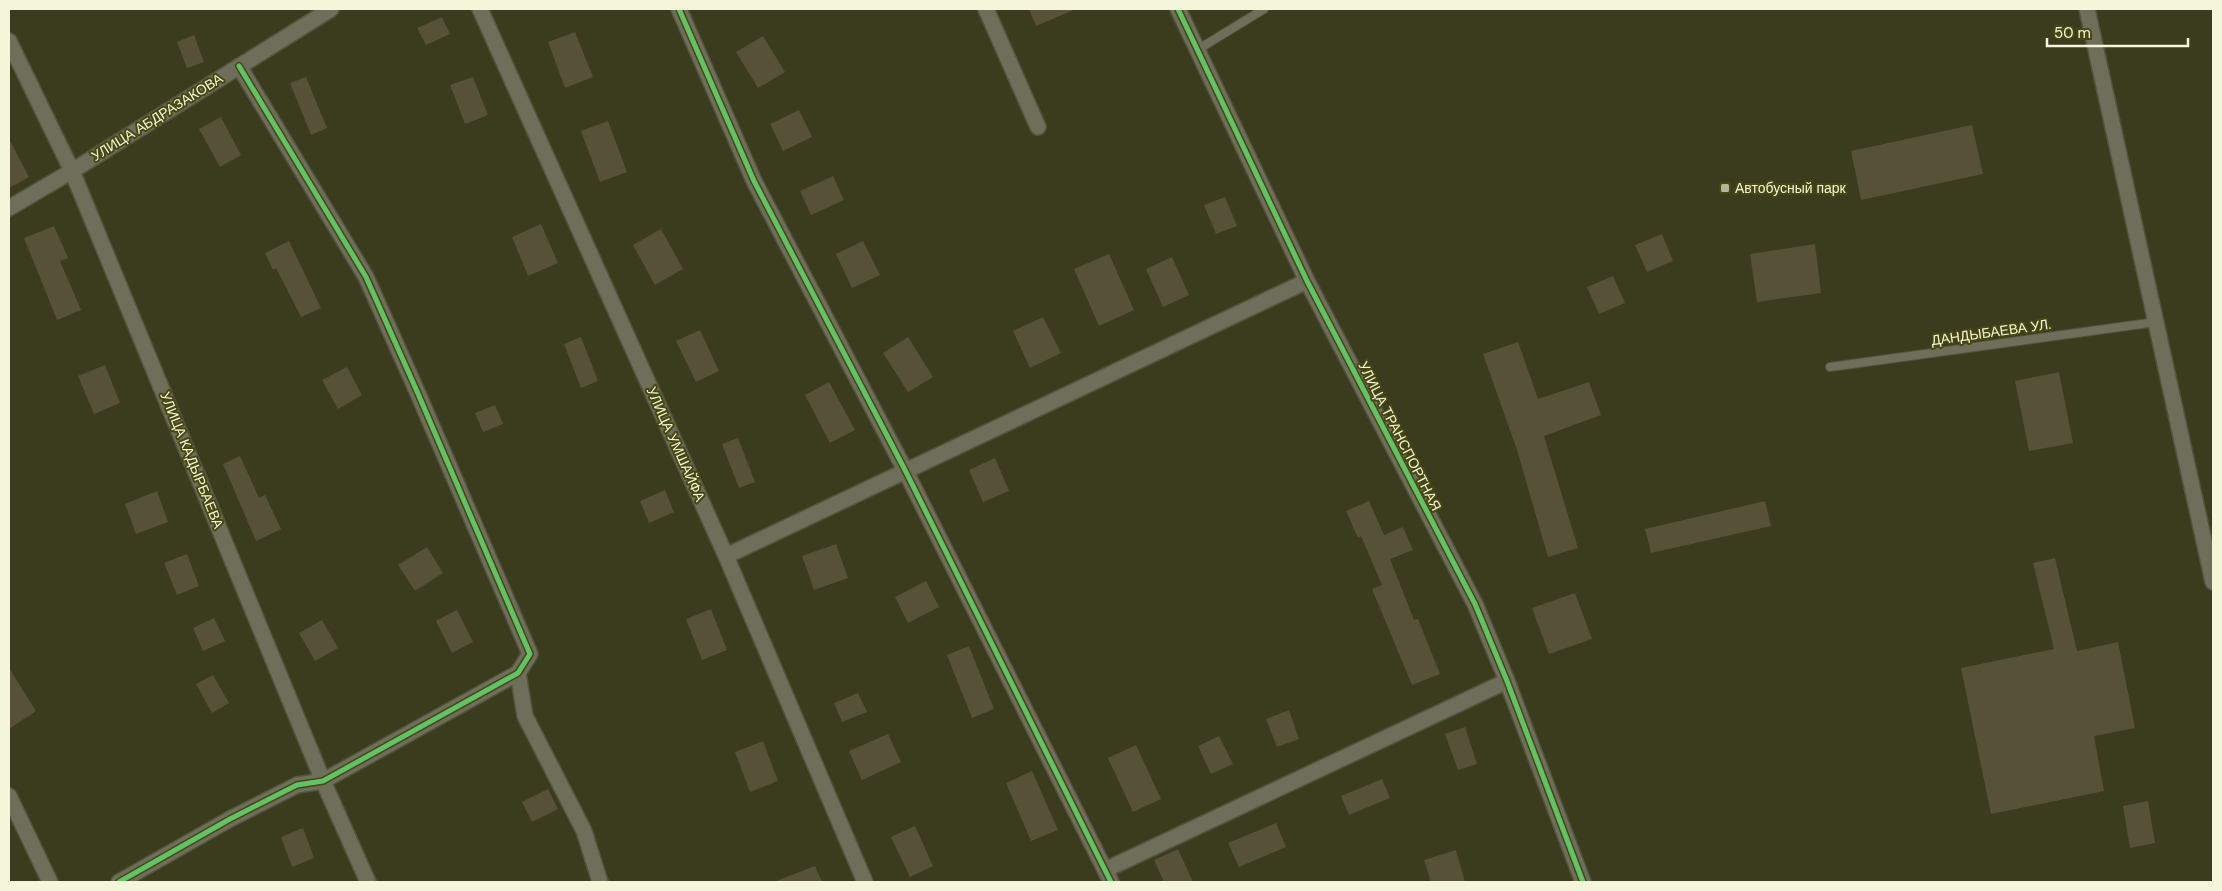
<svg xmlns="http://www.w3.org/2000/svg" width="2222" height="891" viewBox="0 0 2222 891" font-family="'DM Sans',sans-serif">
<style>
.building{fill:#575237}
.lines{fill:none;stroke-linecap:round;stroke-linejoin:round}
.service-casing{stroke:#54543e;stroke-width:10}
.minor-casing{stroke:#54543e;stroke-width:18}
.service{stroke:#6e6e5b;stroke-width:8}
.minor{stroke:#6e6e5b;stroke-width:15}
.cycleway-casing{stroke:#474712;stroke-width:8}
.cycleway{stroke:#61c268;stroke-width:5}
.poi-dot{fill:#b3b498;stroke:#474712;stroke-width:2}
.labels{text-anchor:middle;stroke-width:4;stroke-linejoin:round;paint-order:stroke}
.street-label{font-size:14px;fill:#f4f5d9;stroke:#474712}
.poi-label{font-size:14px;fill:#f4f5d9;stroke:#474712;text-anchor:start}
</style>
<rect width="100%" height="100%" fill="#3b3b1e"/>
<!-- building -->
<path class="building" d="M1029 9H1076L1036 26Z
M442 17 450 34 426 45 417 28Z
M575 32 593 77 565 88 548 42Z
M194 35 204 62 187 68 177 42Z
M763 36 785 72 758 88 736 52Z
M306 77 327 128 311 135 290 83Z
M473 77 488 115 465 124 450 85Z
M799 110 812 137 783 151 770 124Z
M221 117 241 155 220 167 199 129Z
M608 121 627 172 600 182 581 131Z
M1972 125 1983 174 1861 200 1851 151Z
M9 139 29 177 9 188Z
M833 176 844 200 811 215 800 191Z
M1225 197 1237 226 1216 234 1204 205Z
M541 224 558 263 528 276 512 237Z
M54 226 68 258 60 261 81 310 57 320 24 238Z
M661 229 683 269 655 285 633 245Z
M1662 234 1673 261 1647 272 1635 245Z
M289 241 321 308 301 317 276 268 273 270 265 253Z
M863 241 880 275 852 288 836 254Z
M1815 244 1821 293 1757 302 1750 254Z
M1109 254 1134 310 1099 326 1074 269Z
M1172 257 1189 295 1163 307 1146 269Z
M1613 276 1625 303 1599 314 1587 287Z
M1043 317 1061 353 1030 368 1013 331Z
M700 330 719 371 696 382 676 341Z
M581 337 598 381 581 388 564 344Z
M908 337 933 377 908 392 883 353Z
M1518 342 1538 399 1589 382 1601 415 1544 436 1578 548 1548 557 1517 450 1483 354Z
M105 365 120 403 94 414 78 376Z
M347 367 362 395 338 409 322 380Z
M2059 372 2073 443 2029 451 2015 381Z
M829 382 855 430 830 443 805 395Z
M495 405 503 424 483 432 475 413Z
M738 438 755 482 739 488 722 444Z
M240 456 259 498 265 495 281 529 256 541 223 464Z
M995 458 1009 491 983 502 969 470Z
M665 490 674 512 649 523 640 501Z
M157 491 168 522 136 534 125 504Z
M1369 501 1384 535 1403 527 1413 550 1390 559 1414 620 1418 619 1440 674 1412 685 1372 589 1382 585 1361 536 1358 538 1346 511Z
M1765 501 1771 526 1651 553 1645 529Z
M836 544 848 578 814 590 802 556Z
M427 547 443 573 415 591 398 565Z
M187 554 199 586 177 595 164 563Z
M2055 558 2077 651 2118 642 2135 728 2094 736 2104 791 1991 814 1961 668 2054 649 2033 563Z
M926 581 939 607 908 623 895 597Z
M1575 593 1592 639 1549 654 1532 608Z
M711 609 727 650 702 660 686 619Z
M457 610 473 642 452 653 436 621Z
M214 618 225 641 203 651 193 628Z
M322 620 338 648 315 661 299 633Z
M969 646 994 709 972 718 947 655Z
M9 668 36 711 9 729Z
M213 675 229 703 212 713 196 684Z
M858 693 867 712 842 722 834 703Z
M1289 710 1299 739 1277 747 1266 719Z
M1465 727 1477 764 1458 770 1445 734Z
M888 734 901 762 862 780 849 751Z
M1219 736 1233 764 1211 774 1198 746Z
M763 741 778 781 750 792 735 752Z
M1136 745 1161 799 1133 812 1108 758Z
M1032 771 1058 830 1031 841 1006 783Z
M1382 779 1390 798 1349 815 1341 796Z
M548 789 558 809 532 822 522 802Z
M2148 801 2155 843 2130 848 2123 806Z
M1276 823 1286 847 1239 867 1228 843Z
M915 826 933 866 910 877 891 837Z
M303 828 314 858 292 867 281 837Z
M1178 849 1193 882H1164L1154 860Z
M1456 850 1465 882H1431L1424 860Z
M815 866 822 882H776V881Z"/>
<g class="lines">
<defs>
<path id="service" d="M1197 50 1264 9
M1830 367 2156 322"/>
<path id="minor" d="M480 9 726 556 865 882
M679 9 754 181 905 470 1111 882
M986 9 1038 127
M1178 9 1307 281 1475 604 1507 681 1583 882
M2087 9 2213 582
M9 41 72 171 323 781 368 882
M9 208 72 171 331 9
M726 556 1307 281
M518 673 525 716 584 831 600 882
M9 796 50 882
M1105 870 1507 681
M119 882 230 819 297 785 323 781 518 673 530 654 416 389 366 277 239 66"/>
</defs>
<!-- service casing -->
<use href="#service" class="service-casing"/>
<!-- minor casing -->
<use href="#minor" class="minor-casing"/>
<!-- service -->
<use href="#service" class="service"/>
<!-- minor -->
<use href="#minor" class="minor"/>
<defs>
<path id="cycleway" d="M679 9 754 181 905 470 1111 882
M1178 9 1307 281 1475 604 1507 681 1583 882
M119 882 230 819 297 785 323 781 518 673 530 654 416 389 366 277 239 66"/>
</defs>
<!-- cycleway casing -->
<use href="#cycleway" class="cycleway-casing"/>
<!-- cycleway -->
<use href="#cycleway" class="cycleway"/>
</g>
<!-- markers -->
<rect class="poi-dot" x="1720" y="183" width="10" height="10" rx="2.5"/>
<g class="labels">
<!-- street labels -->
<g class="street-label">
<text transform="translate(157 117) rotate(-32)" y="5">УЛИЦА АБДРАЗАКОВА</text>
<text transform="translate(1991 332) rotate(-8)" y="5">ДАНДЫБАЕВА УЛ.</text>
<text transform="translate(1400 436) rotate(63)" y="5">УЛИЦА ТРАНСПОРТНАЯ</text>
<text transform="translate(676 444) rotate(66)" y="5">УЛИЦА УМШАЙФА</text>
<text transform="translate(192 460) rotate(68)" y="5">УЛИЦА КАДЫРБАЕВА</text>
</g>
<!-- poi labels -->
<g class="poi-label">
<text x="1735" y="193">Автобусный парк</text>
</g>
</g>
<!-- border -->
<rect width="2222" height="891" fill="none" stroke="#f4f5d9" stroke-width="20"/>
<!-- scale -->
<path d="M2047 38v8h141v-8" fill="none" stroke="#f4f5d9" stroke-width="2.5"/>
<text x="2054" y="38" font-size="15" fill="#f4f5d9" stroke="#474712" stroke-width="4" paint-order="stroke">50 m</text>
</svg>
